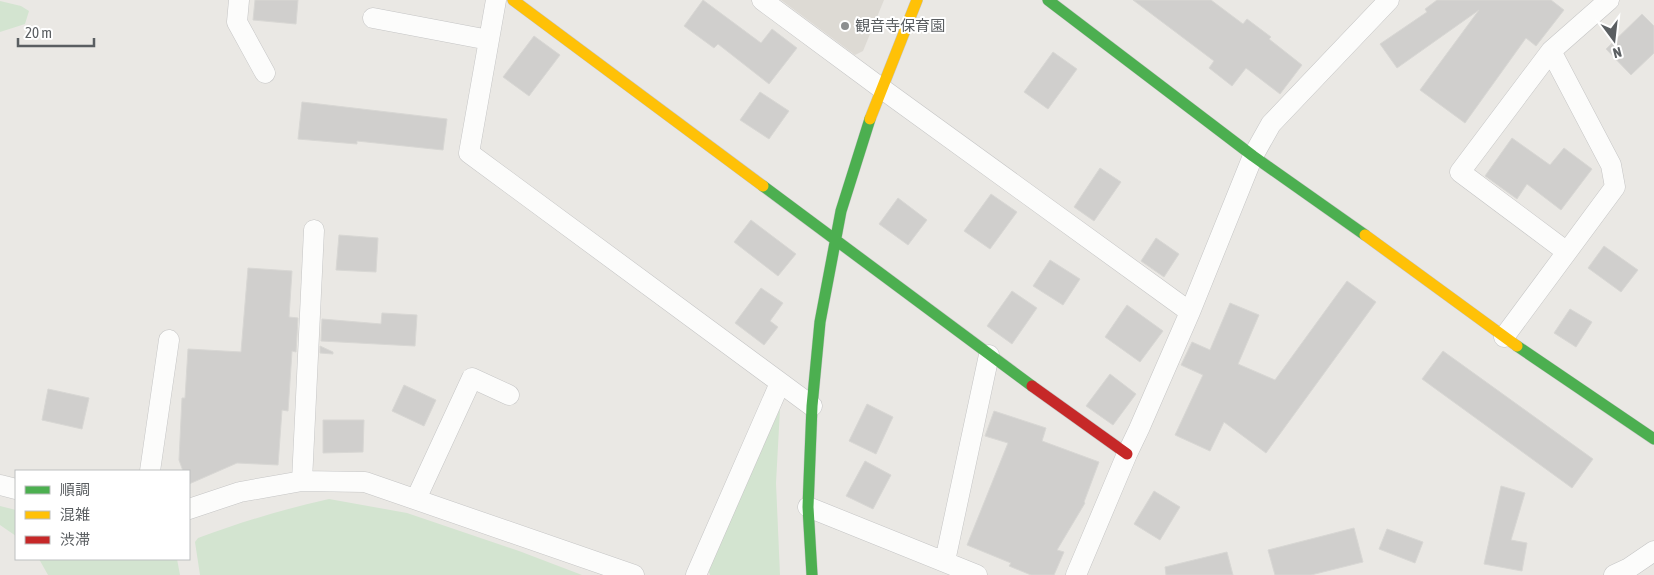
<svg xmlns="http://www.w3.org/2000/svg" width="1654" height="575" viewBox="0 0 1654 575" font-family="'Asap Condensed','Noto Sans JP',sans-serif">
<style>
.education{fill:#dddad4}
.green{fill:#d3e4d0}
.building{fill:#d0cfcd;stroke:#d8d7d4}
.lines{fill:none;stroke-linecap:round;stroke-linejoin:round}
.street-casing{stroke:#c5c5c5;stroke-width:21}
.fast-casing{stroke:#c5c5c5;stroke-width:12}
.slow-casing{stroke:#c5c5c5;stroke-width:12}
.jam-casing{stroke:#c5c5c5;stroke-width:12}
.street{stroke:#fcfcfb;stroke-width:20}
.fast{stroke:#4caf50;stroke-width:11}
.slow{stroke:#ffc107;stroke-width:11}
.jam{stroke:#c62828;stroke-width:11}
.poi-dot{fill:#8c8e8f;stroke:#fff;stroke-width:2}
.labels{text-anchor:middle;stroke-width:4;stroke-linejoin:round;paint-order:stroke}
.poi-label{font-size:15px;fill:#5a5e61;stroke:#fff;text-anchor:start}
</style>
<rect width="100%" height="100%" fill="#eae8e4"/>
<!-- education -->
<path class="education" d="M781 0H884L863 51 855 55Z"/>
<!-- green -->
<path class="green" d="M0 1 21 6 29 11 25 24 0 32Z
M780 409 776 483 780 575H710L708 569Z
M329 499 407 513 519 551 582 575H200L195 542 198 538C241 522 284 509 329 499Z
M0 506 16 510V536L0 525Z
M39 559H177L180 575H48Z"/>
<!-- building -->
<path class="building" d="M255 0H298L296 24 253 20Z
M703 0 761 43 772 29 797 48 769 84 718 44 714 48 684 26Z
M1133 0H1211L1243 24 1247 19 1271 37 1269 39 1302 65 1280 94 1246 68 1232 86 1209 68 1214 61Z
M1437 0H1551L1564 10 1536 46 1526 38 1465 123 1420 90 1479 10 1397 68 1380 44 1427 12 1425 9Z
M1642 14 1654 26V53L1631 75 1606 49Z
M534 36 560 55 529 96 503 77Z
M1053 52 1077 69 1048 109 1024 92Z
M760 92 789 111 769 139 740 120Z
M302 102 447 119 443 150 357 141V144L298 139Z
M1512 138 1550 165 1564 148 1592 169 1561 210 1527 184 1517 199 1485 176Z
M1100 168 1121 182 1094 221 1074 207Z
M991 194 1017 212 990 249 964 231Z
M898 198 927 220 908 245 879 224Z
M751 220 796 254 778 276 734 242Z
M339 235 378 238 376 272 336 270Z
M1156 238 1179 254 1164 277 1141 261Z
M1604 246 1638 270 1621 292 1588 268Z
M1050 260 1080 279 1063 305 1033 286Z
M248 268 292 271 289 317 298 318 296 352 292 351 288 411 282 410 278 465 237 463 189 484V471H183L179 460 182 398H185L188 349 241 352Z
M1347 281 1376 302 1266 453 1224 422 1210 451 1175 435 1203 375 1181 365 1192 342 1210 350 1230 303 1259 315 1238 364 1275 380Z
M761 288 783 303 770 321 778 327 764 345 735 323Z
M1012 291 1037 308 1012 344 987 326Z
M1127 305 1163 331 1140 362 1105 337Z
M1570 309 1592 322 1576 347 1554 333Z
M382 313 417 315 415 346 321 341 322 319 381 324Z
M320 346 333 352V354L320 353Z
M1443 351 1593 459 1572 488 1422 379Z
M1110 374 1136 394 1113 425 1086 406Z
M404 385 436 400 424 426 392 411Z
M48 389 89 398 82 429 42 420Z
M867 404 893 417 876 454 849 441Z
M994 411 1046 428 1042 441 1099 462 1084 502 1085 503 1057 550 1064 552 1054 575H1031L1009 566 1011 563 967 545 1008 443 985 436Z
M323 420H364L363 452 323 453Z
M865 461 891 475 873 509 846 496Z
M1501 486 1525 493 1511 540 1527 543 1522 571 1484 564Z
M1154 491 1180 507 1160 540 1134 524Z
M1354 528 1363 562 1311 575H1275L1268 550Z
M1387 529 1423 542 1415 563 1379 549Z
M1227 552 1233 575H1166L1165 567Z"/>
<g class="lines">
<defs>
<path id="street" d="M239 0 237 22 265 73
M496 0 469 153 812 406
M762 0 881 88 1190 312
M373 18 489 40
M1567 252 1460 172 1551 51 1609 0
M1504 337 1615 187 1611 165 1551 51
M150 471 169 340
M302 481 314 230
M0 485 16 489
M416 499 472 378 509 395
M808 507 977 575
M189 509 240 492 302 481 365 482 634 575
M945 561 989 355
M696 575 780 383
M1076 575 1127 454 1139 429 1190 312 1253 156 1271 124 1389 0
M1614 575 1629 568 1654 551"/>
<path id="fast" d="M1048 0 1253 156 1365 235
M763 186 1032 386
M1517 346 1654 439
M812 575 808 507 812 406 820 322 841 211 870 119"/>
<path id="slow" d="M513 0 763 186
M870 119 917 0
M1365 235 1517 346"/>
<path id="jam" d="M1032 386 1127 454"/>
</defs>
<!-- street casing -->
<use href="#street" class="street-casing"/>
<!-- fast casing -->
<use href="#fast" class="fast-casing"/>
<!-- slow casing -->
<use href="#slow" class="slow-casing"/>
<!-- jam casing -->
<use href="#jam" class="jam-casing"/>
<!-- street -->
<use href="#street" class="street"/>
<!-- fast -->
<use href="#fast" class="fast"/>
<!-- slow -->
<use href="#slow" class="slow"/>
<!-- jam -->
<use href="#jam" class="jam"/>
</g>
<!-- markers -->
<circle class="poi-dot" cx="845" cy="26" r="5"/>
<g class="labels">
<!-- poi labels -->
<g class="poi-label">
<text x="855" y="31">観音寺保育園</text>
</g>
</g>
<!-- legend -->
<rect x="15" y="470" width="175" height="90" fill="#ffffff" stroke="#bdbfc0"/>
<rect x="25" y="486" width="25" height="8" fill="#4caf50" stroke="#bdbfc0"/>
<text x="60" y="495" font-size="15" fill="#5a5e61">順調</text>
<rect x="25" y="511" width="25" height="8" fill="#ffc107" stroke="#bdbfc0"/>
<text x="60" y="520" font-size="15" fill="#5a5e61">混雑</text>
<rect x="25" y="536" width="25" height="8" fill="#c62828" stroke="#bdbfc0"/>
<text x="60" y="545" font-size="15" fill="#5a5e61">渋滞</text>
<!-- north arrow -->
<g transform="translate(1614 40) rotate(165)" stroke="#ffffff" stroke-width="4" paint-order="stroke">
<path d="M0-4L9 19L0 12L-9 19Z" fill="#5a5e61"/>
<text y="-8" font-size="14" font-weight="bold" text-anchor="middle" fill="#5a5e61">N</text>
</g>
<!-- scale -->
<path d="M18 38v8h76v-8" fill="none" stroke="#5a5e61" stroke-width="2.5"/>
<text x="25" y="38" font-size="15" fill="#5a5e61" stroke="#ffffff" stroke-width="4" paint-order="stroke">20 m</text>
</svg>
